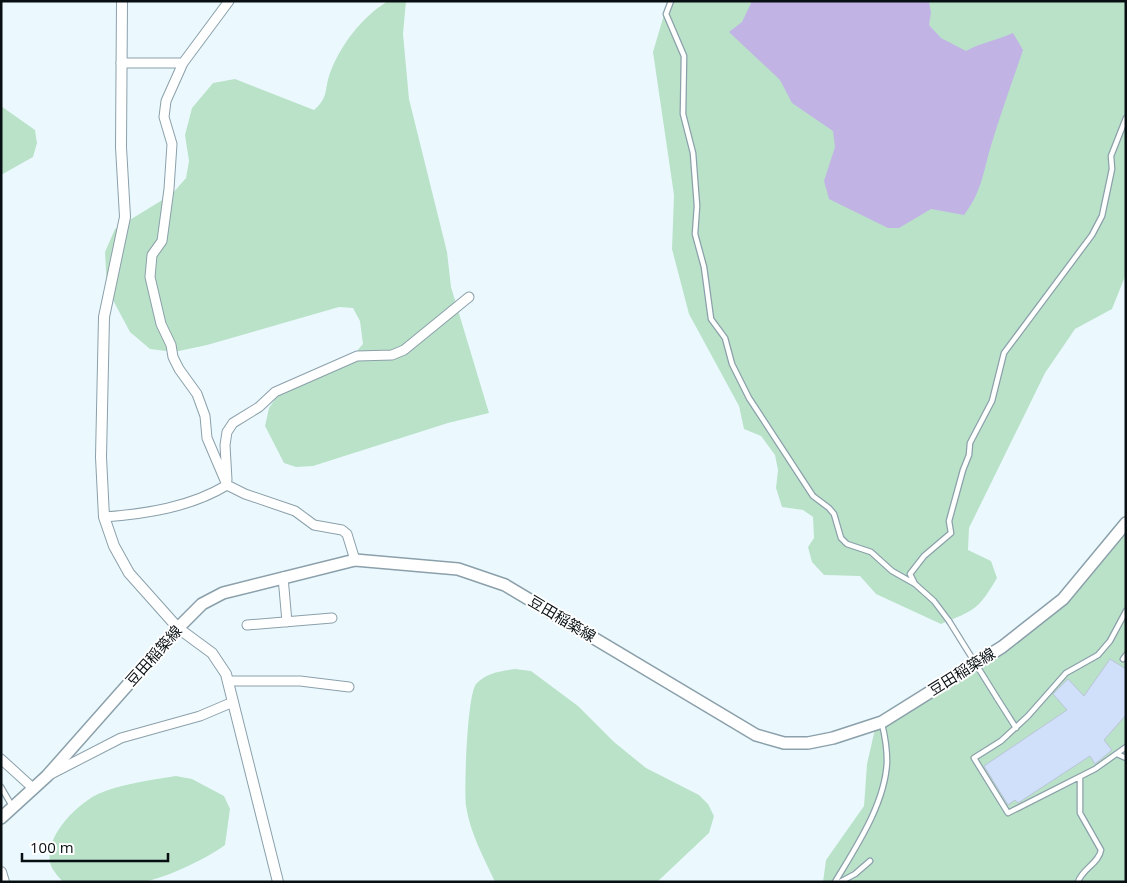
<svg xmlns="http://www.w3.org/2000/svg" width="1127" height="883" viewBox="0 0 1127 883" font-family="'Open Sans','Noto Sans JP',sans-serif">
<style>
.green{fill:#bae2c8}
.water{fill:#c1b4e5}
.building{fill:#d0e0fb;stroke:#bac4d6}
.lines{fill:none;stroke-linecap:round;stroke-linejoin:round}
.service-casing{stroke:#8ba0aa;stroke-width:7}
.minor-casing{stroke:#8ba0aa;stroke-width:11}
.tertiary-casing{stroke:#8ba0aa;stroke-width:12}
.secondary-casing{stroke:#8ba0aa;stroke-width:14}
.service{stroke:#fff;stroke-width:4.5}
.minor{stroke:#fff;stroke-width:9}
.tertiary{stroke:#fff;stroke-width:10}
.secondary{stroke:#fff;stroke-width:11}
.service-bridge-casing{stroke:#8ba0aa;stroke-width:7;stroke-linecap:butt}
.service-bridge{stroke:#fff;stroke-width:4.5}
.labels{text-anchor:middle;stroke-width:4;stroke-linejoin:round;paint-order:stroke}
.street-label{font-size:15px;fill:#080f13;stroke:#fff}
</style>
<rect width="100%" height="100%" fill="#ebf9ff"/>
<!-- green -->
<path class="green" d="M388 1H406L403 34 409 99 447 252 451 287 489 413 448 423 313 466 296 467 284 463 265 426 269 408 282 389 354 354 363 344 360 321 353 308 339 307 207 345 174 352 150 349 130 332 107 289 105 252 115 229 172 194 186 178 189 161 185 135 192 108 213 83 235 79 314 110C329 97 324 90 330 73 341 44 362 17 388 1Z
M668 1H1126V274L1112 309 1075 329 1045 373 969 528 968 550 991 561 997 578C978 610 975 610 941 624L876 594 860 576 824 575 812 562 808 547 814 538 813 517 803 510 782 507 776 488 778 470 775 455 761 436 744 429 739 406 689 314 672 249 674 195 653 52Z
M1 106 35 130 37 143 33 157 1 175Z
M1126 531V882H823L826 860 864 806 867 764 875 729 1066 603Z
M515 669 531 671 578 706 614 742 646 768 699 795 708 804 714 816 709 833 657 882H495C484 858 470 833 466 806 464 789 467 696 476 684 486 673 500 671 515 669Z
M176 776 192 779 224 796 230 809 225 845C206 859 166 878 143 882 121 883 84 883 62 881 58 876 51 869 50 862 45 836 76 805 98 794 120 784 152 780 176 776Z"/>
<!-- water -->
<path class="water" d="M752 1H929L931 13 929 25 941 38 966 51C980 43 997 40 1013 33L1023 50C1012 83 1000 115 990 149 983 174 981 193 964 215L931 209 899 228H888L829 199 824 181 835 147 833 131 792 103 780 80 729 32 742 22Z"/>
<!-- building -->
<path class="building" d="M1110 659 1126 669V715L1104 740 1112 750 1095 764 1090 756 1018 803 1015 800 1008 805 984 766 1067 710 1053 694 1068 679 1084 696Z"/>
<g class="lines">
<defs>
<path id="service" d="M671 1 666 14 684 56 683 114 693 153 697 206 695 234 704 267 711 319 725 338 732 364 749 398 813 496 829 508 834 514 841 538 847 544 871 552 892 571 915 584
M1126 611 1110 641 1098 655 1066 673 1028 716 1001 741 974 758 1008 813 1095 769 1126 747
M949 621 934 601 915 584 910 574 924 556 951 533 949 521 963 470 969 455 970 443 992 401 1004 353 1092 235 1102 216 1112 169 1111 156 1126 118
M1123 659 1126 655
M997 698 1016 728
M1117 754 1126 758
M1 787 12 806
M835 882C856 847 885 804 887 762 887 749 885 736 882 724
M840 882 855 874 870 861
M1078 882C1082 869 1099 863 1101 850L1080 813V777"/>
<path id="minor" d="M229 1 183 63 166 101 164 117 172 144 169 189 162 241 152 255 150 277 161 324 171 345 173 357 179 369 197 394 205 416 207 438 227 485 245 494 295 511 314 525 342 530 347 534 355 560
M121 63H183
M227 480 225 445 227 432 233 423 259 407 275 392 357 356 392 355 404 350 469 297
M104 517C146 514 191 507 227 485
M283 577 287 622
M247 625 332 618
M228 681H300L349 687
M1 759 34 789
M51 774 121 738 200 716 233 702"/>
<path id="tertiary" d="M122 1 121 147 125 217 104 317 101 457 104 517 114 546 129 573 178 628 212 653 226 674 278 882
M1 872 4 882"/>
<path id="secondary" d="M1 818 47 776 178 628 202 604 223 593 355 560 458 569 505 585 756 735 784 743H808L833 738 882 722 1002 647 1063 599 1126 523"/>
</defs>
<!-- service casing -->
<use href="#service" class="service-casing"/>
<!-- minor casing -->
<use href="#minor" class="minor-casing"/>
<!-- tertiary casing -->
<use href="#tertiary" class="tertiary-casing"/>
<!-- secondary casing -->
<use href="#secondary" class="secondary-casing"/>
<!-- service -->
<use href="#service" class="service"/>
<!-- minor -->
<use href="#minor" class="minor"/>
<!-- tertiary -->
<use href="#tertiary" class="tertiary"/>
<!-- secondary -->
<use href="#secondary" class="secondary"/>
<defs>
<path id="service-bridge" d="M949 621 997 698"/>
</defs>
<!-- service-bridge casing -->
<use href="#service-bridge" class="service-bridge-casing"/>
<!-- service-bridge -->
<use href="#service-bridge" class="service-bridge"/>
</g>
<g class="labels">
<!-- street labels -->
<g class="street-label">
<text transform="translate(562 619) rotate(31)" y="5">豆田稲築線</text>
<text transform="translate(154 656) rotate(-48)" y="5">豆田稲築線</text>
<text transform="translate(962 672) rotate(-32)" y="5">豆田稲築線</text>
</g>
</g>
<!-- border -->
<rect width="1127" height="883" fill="none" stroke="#080f13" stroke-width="5"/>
<!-- scale -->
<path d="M22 853v8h146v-8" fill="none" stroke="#080f13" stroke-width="2.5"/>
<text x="30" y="853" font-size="15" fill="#080f13" stroke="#ffffff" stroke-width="4" paint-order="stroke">100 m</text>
</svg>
